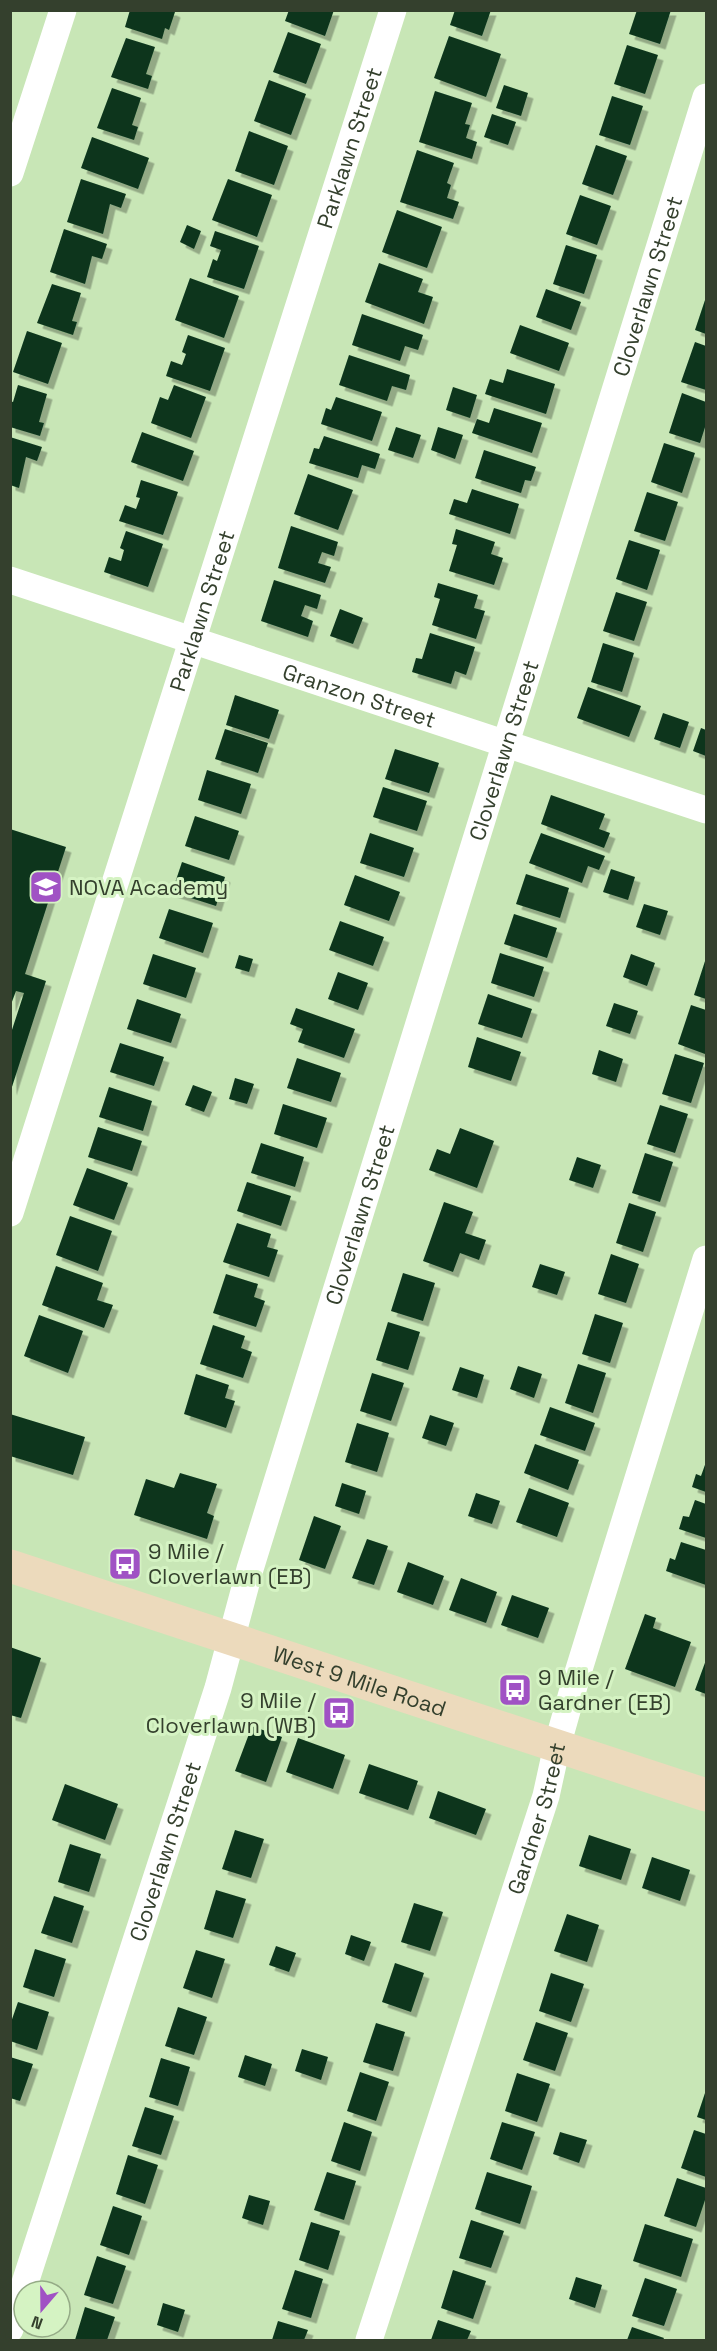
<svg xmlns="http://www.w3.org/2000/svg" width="717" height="2351" viewBox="0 0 717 2351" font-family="'Space Grotesk',sans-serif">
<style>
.building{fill:#0b361d;filter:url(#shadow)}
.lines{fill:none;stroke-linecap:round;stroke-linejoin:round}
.street{stroke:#fff;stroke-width:27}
.secondary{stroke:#ecdabc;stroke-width:33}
.labels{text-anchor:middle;stroke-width:6;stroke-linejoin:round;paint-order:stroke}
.street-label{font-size:22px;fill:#34402d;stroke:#d5f3c3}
.poi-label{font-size:22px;fill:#34402d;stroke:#d5f3c3;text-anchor:start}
</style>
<defs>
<filter id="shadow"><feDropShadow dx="5.5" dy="5.5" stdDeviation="0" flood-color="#0004"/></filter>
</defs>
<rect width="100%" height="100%" fill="#c8e6b6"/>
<!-- building -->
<path class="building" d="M130 10H171L175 12 169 30 165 28 162 39 125 27Z
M289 10H334L325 36 285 21Z
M455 10H491L482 36 450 25Z
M637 10H671L660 44 629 34Z
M288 32 321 44 306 84 273 72Z
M449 36 501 54 486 97 434 78Z
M126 38 155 47 146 74 152 76 148 89 111 77Z
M627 45 658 55 645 94 614 84Z
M269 80 306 94 291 135 254 121Z
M504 85 528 93 521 116 496 108Z
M112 88 141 98 132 125 138 127 134 140 97 128Z
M435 91 472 103 465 124 470 125 466 138 477 142 472 159 419 142Z
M612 96 643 106 630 145 599 135Z
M492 114 516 122 508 145 484 137Z
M249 131 288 146 274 185 235 171Z
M92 137 149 158 138 189 81 168Z
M596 145 627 156 613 195 582 184Z
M417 150 454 163 447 183 451 185 447 198 459 202 453 219 400 202Z
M81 179 126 194 121 208 110 204 103 234 67 222Z
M228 179 272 195 257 237 212 220Z
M580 195 611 206 597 245 566 234Z
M397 210 442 227 427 268 382 252Z
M187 225 201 231 194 249 180 242Z
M64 229 107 244 102 259 92 256 85 284 50 272Z
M215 231 259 246 244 289 207 277 213 259 217 261 221 250 210 246Z
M566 245 597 255 584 294 553 284Z
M379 263 423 279 418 292 433 297 424 324 365 302Z
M190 278 239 296 224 338 175 320Z
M52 284 81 293 72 321 77 322 73 335 37 323Z
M546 289 581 302 571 330 536 317Z
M706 297V334L695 330Z
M362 314 423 335 418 350 405 346 400 361 352 345Z
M520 325 569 343 559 371 510 353Z
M27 331 62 343 48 384 13 372Z
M188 335 225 348 210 391 166 376 171 361 182 365 186 354 182 352Z
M695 342 706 346V390L681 382Z
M349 355 410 375 406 390 392 386 387 401 339 385Z
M507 369 555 384 546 414 485 394 490 379 503 383Z
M18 385 47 394 39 422 44 423 40 436 10 427V401L13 402Z
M174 385 206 397 191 438 151 423 160 397 168 400Z
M453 387 477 395 470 418 446 410Z
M682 393 706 402V424L700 443 669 433Z
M336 397 382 412 372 441 321 424 326 408 331 410Z
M494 408 542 423 532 453 472 433 477 419 489 423Z
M396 427 421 435 413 458 388 450Z
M438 427 463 435 455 459 431 450Z
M142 432 194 451 183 481 131 462Z
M324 436 380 454 375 469 362 465 358 478 309 463 314 448 319 449Z
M10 437 42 447 37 461 26 457 19 488 10 485Z
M664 443 695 453 682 493 651 482Z
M484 450 536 467 531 481 525 480 521 493 475 478Z
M308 474 353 490 338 530 294 514Z
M141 480 178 492 163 535 119 521 125 505 136 509 140 498 136 497Z
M472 489 519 504 510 534 449 514 454 499 467 503Z
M647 492 678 502 665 541 634 531Z
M291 526 338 542 334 556 322 552 318 563 331 567 325 583 278 568Z
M456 529 495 542 491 554 503 558 494 585 449 571 457 545 452 544Z
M126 531 163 544 148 587 104 572 109 557 121 561 124 550 120 548Z
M629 540 660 550 647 590 616 579Z
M274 580 321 595 317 609 305 605 301 616 313 621 308 637 261 621Z
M438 583 478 595 474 608 485 611 476 639 432 625 440 599 434 597Z
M616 592 647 602 634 641 603 631Z
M340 609 363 618 353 644 330 636Z
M430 633 475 647 466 675 455 671 451 684 412 672 416 658 422 659Z
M603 643 634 653 622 692 591 682Z
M588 687 641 706 629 737 577 718Z
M235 695 279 710 269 739 226 725Z
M663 713 689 722 680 748 654 739Z
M701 728 706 730V756L693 751Z
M225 729 268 743 258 773 215 759Z
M395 749 439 763 429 793 385 779Z
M207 770 251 784 241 814 198 800Z
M383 787 427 801 417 831 373 817Z
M551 795 605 814 599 829 610 833 604 848 541 824Z
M195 816 239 831 229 860 185 846Z
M10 829 66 847 25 974 46 981 11 1090 10 1036 24 993 16 991 10 1007Z
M370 833 414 848 404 877 360 863Z
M541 833 605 856 599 870 588 866 582 883 529 863Z
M182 862 225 877 216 906 172 892Z
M611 869 635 877 628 900 603 892Z
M526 874 569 888 560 918 516 904Z
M355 875 400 892 389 921 344 905Z
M644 904 668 911 660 935 636 927Z
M169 909 213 923 203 953 159 938Z
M514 914 557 928 547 958 504 944Z
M340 921 384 937 373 966 329 950Z
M500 953 544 967 534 997 491 983Z
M153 954 196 968 186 998 143 984Z
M631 954 655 963 647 986 623 977Z
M239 955 253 959 249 972 235 968Z
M706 958V999L694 995Z
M338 972 368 983 358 1010 328 999Z
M488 994 532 1009 522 1038 478 1024Z
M137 999 181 1014 171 1043 127 1029Z
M614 1003 638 1011 630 1034 606 1026Z
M691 1005 706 1010 705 1054 678 1044Z
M296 1008 355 1029 344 1058 298 1042 303 1029 290 1024Z
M477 1037 521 1052 511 1081 468 1067Z
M120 1043 164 1057 154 1086 110 1072Z
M599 1050 623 1059 616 1082 592 1074Z
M675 1054 704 1063 691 1103 662 1094Z
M297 1058 341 1073 331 1102 287 1088Z
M235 1078 254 1084 247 1104 229 1099Z
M193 1085 212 1092 204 1112 185 1105Z
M109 1087 152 1101 143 1131 99 1117Z
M283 1104 327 1118 317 1148 274 1134Z
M660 1105 688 1114 675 1153 647 1144Z
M98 1127 142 1141 132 1171 88 1157Z
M460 1128 494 1141 477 1188 429 1170 437 1149 450 1154Z
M261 1143 304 1157 295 1187 251 1173Z
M645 1153 673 1162 660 1202 632 1193Z
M577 1157 601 1165 593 1188 569 1180Z
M87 1168 128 1183 114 1220 73 1205Z
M247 1182 291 1196 281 1226 237 1211Z
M444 1202 473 1212 465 1233 486 1240 479 1260 460 1253 453 1272 423 1261Z
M629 1203 656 1212 643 1252 616 1243Z
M70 1216 112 1231 98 1271 56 1255Z
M237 1223 271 1234 267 1247 278 1250 269 1277 223 1262Z
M611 1254 639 1264 626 1303 598 1294Z
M540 1264 565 1272 557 1295 532 1287Z
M56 1266 103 1283 97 1300 113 1305 104 1328 42 1305Z
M403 1273 435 1283 423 1321 391 1311Z
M226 1274 258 1284 254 1297 265 1301 256 1327 213 1313Z
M595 1314 623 1323 610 1363 582 1354Z
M39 1315 83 1331 68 1373 24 1356Z
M388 1322 420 1332 408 1370 376 1360Z
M213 1325 245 1336 241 1348 252 1352 243 1378 200 1364Z
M578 1364 606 1373 593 1413 565 1403Z
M518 1366 542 1374 534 1398 510 1389Z
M460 1367 484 1375 477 1398 452 1390Z
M372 1373 404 1383 391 1421 360 1411Z
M196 1374 229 1385 225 1398 235 1401 226 1428 184 1414Z
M550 1407 595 1423 585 1451 540 1435Z
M10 1414 85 1437 73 1475 10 1456Z
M430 1415 454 1423 446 1446 422 1438Z
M357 1423 389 1433 377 1472 345 1462Z
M535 1444 579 1460 568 1490 524 1473Z
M706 1462V1492L692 1487 696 1474 701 1476Z
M180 1473 217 1484 207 1513 214 1516 207 1539 134 1515 146 1479 174 1488Z
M342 1483 366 1491 359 1514 335 1506Z
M529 1488 569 1503 557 1537 516 1522Z
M476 1493 500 1501 492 1524 468 1516Z
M695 1500 706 1504V1538L679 1529 683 1516 689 1517Z
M314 1516 341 1526 325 1569 299 1560Z
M367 1539 388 1546 374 1585 352 1578Z
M681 1542 706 1550V1585L666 1571 670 1558 675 1560Z
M408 1562 444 1576 433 1605 397 1592Z
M461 1578 497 1592 486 1623 449 1610Z
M512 1595 549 1608 538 1638 501 1625Z
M645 1614 656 1618 653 1628 691 1642 675 1687 625 1669Z
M10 1647 41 1658 21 1718 10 1715Z
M706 1660V1694L695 1690Z
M252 1726 282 1737 266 1782 235 1771Z
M298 1738 345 1755 333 1789 286 1772Z
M369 1764 418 1781 408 1810 359 1793Z
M65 1784 118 1804 105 1840 52 1820Z
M438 1791 486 1809 476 1835 429 1818Z
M235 1830 264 1839 251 1878 222 1869Z
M589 1835 631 1849 621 1880 579 1866Z
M70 1844 101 1854 89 1892 58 1882Z
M652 1857 690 1870 680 1901 642 1888Z
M216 1890 246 1899 233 1938 204 1929Z
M54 1896 84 1906 72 1943 41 1933Z
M414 1903 443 1912 430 1951 401 1942Z
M567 1914 599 1925 587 1962 554 1951Z
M351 1935 371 1942 364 1961 345 1954Z
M276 1946 296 1953 289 1972 269 1965Z
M35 1949 66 1959 54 1997 23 1987Z
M196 1950 225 1959 212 1998 183 1988Z
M395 1963 424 1973 411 2012 382 2002Z
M551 1973 584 1984 571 2022 539 2011Z
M18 2002 49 2012 37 2050 10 2041V2025Z
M178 2007 207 2017 194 2055 165 2046Z
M536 2022 568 2033 555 2071 523 2060Z
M376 2023 405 2032 393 2071 363 2062Z
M302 2049 328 2057 321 2080 295 2071Z
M245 2055 272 2064 265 2086 238 2077Z
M10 2057 33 2064 20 2101 10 2098Z
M161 2058 190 2067 178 2106 149 2097Z
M360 2072 389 2082 376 2121 347 2111Z
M517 2073 550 2084 537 2122 505 2111Z
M706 2090V2120L697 2117Z
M145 2107 174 2116 161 2155 132 2146Z
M344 2122 372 2132 360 2171 331 2161Z
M502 2122 535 2132 522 2170 490 2159Z
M694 2130 706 2134V2177L681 2168Z
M560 2132 587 2140 579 2163 553 2154Z
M128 2155 158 2165 145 2204 116 2194Z
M327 2172 356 2181 344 2220 314 2210Z
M487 2172 532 2186 520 2224 475 2209Z
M677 2178 706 2188V2197L696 2227 664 2216Z
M249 2195 270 2201 263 2225 242 2218Z
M113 2206 142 2216 129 2255 100 2245Z
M471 2220 504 2231 491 2268 459 2258Z
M311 2222 340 2231 328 2270 299 2260Z
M645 2224 693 2239 681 2277 633 2261Z
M97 2256 126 2266 113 2304 84 2295Z
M295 2270 323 2279 311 2318 282 2309Z
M453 2270 486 2281 473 2319 441 2308Z
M576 2277 602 2285 595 2308 569 2299Z
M645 2278 677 2289 664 2326 632 2316Z
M163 2303 185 2310 178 2332 157 2325Z
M85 2307 115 2317 107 2340H75Z
M438 2320 471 2331 467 2340H431Z
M278 2321 308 2330 304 2340H272Z
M632 2327 664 2338 663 2340H627Z"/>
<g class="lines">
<!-- street -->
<g class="street">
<path d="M10 173 63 10"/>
<path id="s1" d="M10 580 706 810"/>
<path id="s2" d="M10 1213 393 10"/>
<path id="s3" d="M10 2329 218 1688 250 1569 706 97"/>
<path id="s4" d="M369 2340 546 1796 557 1746 576 1679 706 1259"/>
</g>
<!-- secondary -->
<path class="secondary" id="s5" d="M10 1566 706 1795"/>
</g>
<!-- icons -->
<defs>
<symbol id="school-square" viewBox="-11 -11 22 22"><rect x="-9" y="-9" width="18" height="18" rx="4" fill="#a052c4" stroke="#d5f3c3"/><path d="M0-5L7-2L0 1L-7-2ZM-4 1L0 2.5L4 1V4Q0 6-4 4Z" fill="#fff"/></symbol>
<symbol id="bus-square" viewBox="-11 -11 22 22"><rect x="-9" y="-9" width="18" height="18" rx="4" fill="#a052c4" stroke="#d5f3c3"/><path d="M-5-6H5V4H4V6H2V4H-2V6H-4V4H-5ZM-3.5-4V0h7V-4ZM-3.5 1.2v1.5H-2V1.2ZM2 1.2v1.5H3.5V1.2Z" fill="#fff"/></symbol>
</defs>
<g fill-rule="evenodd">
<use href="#school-square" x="27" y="868" width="38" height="38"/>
<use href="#bus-square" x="106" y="1545" width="38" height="38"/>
<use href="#bus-square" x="496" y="1671" width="38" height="38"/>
<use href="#bus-square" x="320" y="1694" width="38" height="38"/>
</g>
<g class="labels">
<!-- street labels -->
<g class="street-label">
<text dy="8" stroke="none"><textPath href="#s2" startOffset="1118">Parklawn Street</textPath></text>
<text dy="8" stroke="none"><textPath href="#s3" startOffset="2140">Cloverlawn Street</textPath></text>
<text dy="8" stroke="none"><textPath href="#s2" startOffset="632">Parklawn Street</textPath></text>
<text dy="8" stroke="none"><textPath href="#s1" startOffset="368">Granzon Street</textPath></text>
<text dy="8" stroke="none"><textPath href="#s3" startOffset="1654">Cloverlawn Street</textPath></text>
<text dy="8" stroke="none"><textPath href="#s3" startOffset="1168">Cloverlawn Street</textPath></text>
<text dy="8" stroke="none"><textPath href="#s5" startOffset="368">West 9 Mile Road</textPath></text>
<text dy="8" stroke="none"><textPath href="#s4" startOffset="548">Gardner Street</textPath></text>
<text dy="8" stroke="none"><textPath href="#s3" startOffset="502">Cloverlawn Street</textPath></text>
</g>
<!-- poi labels -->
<g class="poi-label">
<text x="69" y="895">NOVA Academy</text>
<text x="148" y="1559">9 Mile /<tspan x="148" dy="25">Cloverlawn (EB)</tspan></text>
<text x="538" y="1685">9 Mile /<tspan x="538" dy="25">Gardner (EB)</tspan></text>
<text x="316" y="1708" text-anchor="end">9 Mile /<tspan x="316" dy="25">Cloverlawn (WB)</tspan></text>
</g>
</g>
<!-- border -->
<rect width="717" height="2351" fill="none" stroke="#34402d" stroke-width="24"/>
<!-- north arrow -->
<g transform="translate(42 2309) rotate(200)"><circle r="28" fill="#d5f3c3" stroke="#95ab87" stroke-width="1.5"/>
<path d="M0-4.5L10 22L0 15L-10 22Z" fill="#a052c4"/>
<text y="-9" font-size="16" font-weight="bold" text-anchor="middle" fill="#34402d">N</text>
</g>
</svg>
